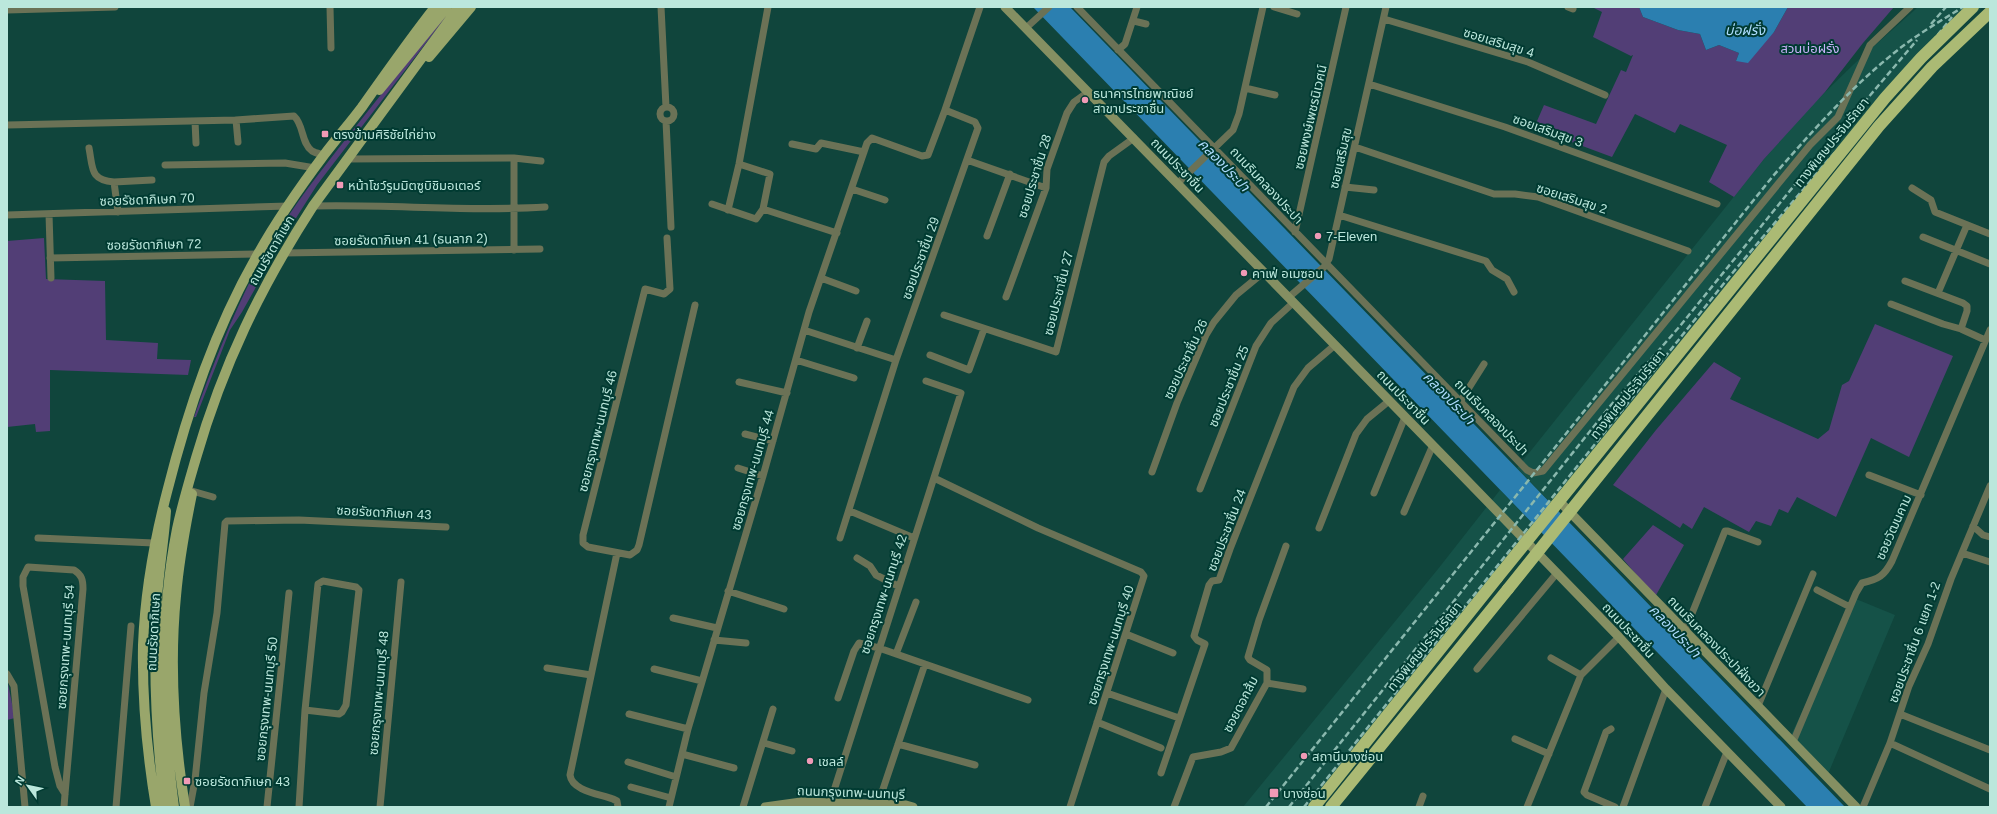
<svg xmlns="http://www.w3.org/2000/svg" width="1997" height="814" viewBox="0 0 1997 814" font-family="Arial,'Noto Sans Thai',sans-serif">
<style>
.built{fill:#155248}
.green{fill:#523e76}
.water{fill:#2b7fb0}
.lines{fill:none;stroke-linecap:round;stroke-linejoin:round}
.street{stroke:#6b7256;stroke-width:7}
.secondary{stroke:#858f62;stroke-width:9}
.primary{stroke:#99a66b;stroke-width:10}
.highway{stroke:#abba74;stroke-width:12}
.rail{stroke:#8ab8ae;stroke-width:2.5;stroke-dasharray:6 3;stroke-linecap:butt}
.highway-bridge{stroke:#abba74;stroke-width:12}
.poi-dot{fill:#f09ab6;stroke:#013b32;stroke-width:1.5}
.labels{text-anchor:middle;stroke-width:4;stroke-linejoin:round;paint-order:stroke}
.street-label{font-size:13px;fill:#bbe7dc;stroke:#013b32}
.park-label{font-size:13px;fill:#c9b3f9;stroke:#013b32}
.poi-label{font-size:13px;fill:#bbe7dc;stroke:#013b32;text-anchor:start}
.water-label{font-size:14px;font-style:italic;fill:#addcfd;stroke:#013b32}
</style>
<rect width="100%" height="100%" fill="#10453c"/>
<!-- built -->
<path class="built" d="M1918 7H1983L1953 33 1889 100 1552 504 1517 468 1764 159 1811 106 1854 64Z
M1500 490 1534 525 1309 807H1243L1438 569Z
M1856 599 1895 615 1828 774 1791 735Z"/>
<!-- green -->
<path class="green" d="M1592 7H1639L1643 17 1678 30 1700 34 1706 50 1719 45 1739 53 1736 61 1774 32 1788 7H1894L1863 43 1825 92 1764 159 1734 197 1709 182 1727 145 1680 124 1675 133 1635 114 1612 157 1534 128 1544 105 1596 124 1621 70 1626 72 1633 55 1631 56 1593 37 1602 12Z
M447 12 449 13 317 185 284 237 242 312 230 330 196 417H194C213 365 233 313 259 264 281 223 309 186 338 149 374 103 410 58 447 12Z
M44 238 46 279 105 281 106 340 158 343 157 359 191 360 188 375 50 370V431L36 432 35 424 7 427V241Z
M1875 324 1953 356 1909 457 1871 438 1836 517 1797 497 1788 513 1779 509 1771 526 1756 521 1749 532 1704 507 1692 529 1683 523 1680 528 1613 485 1656 430 1714 362 1741 378 1730 399 1818 439 1829 430 1842 385 1849 381Z
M1653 525 1684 545 1655 597 1623 559Z
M7 679 15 718 7 720Z"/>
<!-- water -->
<path class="water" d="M1033 7H1070L1845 807H1807Z
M1639 7H1788L1774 32 1748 63 1736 61 1739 53 1719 45 1706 50 1700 34 1678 30 1643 17Z"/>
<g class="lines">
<!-- street -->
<path class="street" d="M330 7 331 48
M661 7 666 107
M1077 7 1527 470 1533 473 1543 471 1810 145 1838 117 1870 45 1910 7
M1274 7 1297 14
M1568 7 1573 9
M7 10 115 7
M1384 19 1528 62 1605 95
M1134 21 1146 24
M1026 28 1049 7
M1118 50 1125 44 1137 7
M1369 84 1505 127 1717 204
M1245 88 1275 95
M660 114a7 7 0 1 1 14 0a7 7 0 1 1-14 0Z
M236 120 238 142
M195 121 196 143
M666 121 671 227
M7 125 236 120 294 116C304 125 301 143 312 151 315 153 321 154 324 155
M792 144 816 149 821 143 864 152
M1355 147 1494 194H1515L1538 197 1688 251
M89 148C93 169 90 180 114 182L118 212
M514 158V250
M348 159 514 158 541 161
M967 160 1046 188
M739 164 770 174 763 209 837 233
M165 165 285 163 315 168
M114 182 152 180
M1178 183 1233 130 1239 114 1263 7
M1345 187 1374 190
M1912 188 1931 200 1935 212 1990 234
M852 189 885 200
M712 204 756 219 763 209
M313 206C390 204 468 212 545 207
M728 210 739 164 768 7
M49 214 51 278
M7 215 288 206
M1339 215 1486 261 1492 270 1507 279 1514 292
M1295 232 1346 7
M987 236 1010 174
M1923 237 1990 264
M667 238 670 289 664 294 645 289 583 535V543L588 547 630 555 637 550 639 545 695 305
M283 253 540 249
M50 258 258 254
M821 278 856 291
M1905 281 1963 303 1967 306V311L1961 329 1985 340
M1938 293 1967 225
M1006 297 1046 188 1047 169 1067 113 1074 102 1088 92
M1289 297 1324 267 1329 259 1386 7
M1891 304 1943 324 1961 329
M944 315 1056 352 1104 162 1109 156 1134 138
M804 330 896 360
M857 348 867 321
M930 355 969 370 984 329
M796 360 854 378
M739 382 787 393
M1460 402 1484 364
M745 434 773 441
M738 468 763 476
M1152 472 1177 403 1206 335 1214 322 1236 295 1264 272
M1869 475 1921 495
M934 478 1038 528 1141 572 1144 576 1070 807
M1200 489 1256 346 1271 323 1294 302
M192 491 213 497
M1374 493 1405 417
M850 511 914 538
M1404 512 1433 445
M1973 526 1983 535 1990 537
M1319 528 1356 434 1367 419 1389 401
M38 538 154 543
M840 538 896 360 978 128 975 122 945 110 980 7
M617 553 570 775C572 791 600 794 613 799L617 801 618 807
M1962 553 1990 562
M857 558 870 566 876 575 898 586
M1817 590 1850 607
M728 591 784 609
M673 618 717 628
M1685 631 1725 531H1728L1758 542
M1126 634 1173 653
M714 640 746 643
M896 654 916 602
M1551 658 1581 675
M547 668 591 675
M654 669 702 681
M1477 669 1557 573
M7 674 14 686 25 807
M1267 683 1303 689
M1107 693 1179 718
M838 698 854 651 859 643 879 648 1028 700
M1758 706 1813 574
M629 714 688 729
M1900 714 1990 750
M1097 722 1161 748
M1611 729 1606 732 1584 792 1587 795 1615 807
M1515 739 1549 754
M1793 742 1856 593 1862 583C1879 579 1884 576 1892 561L1990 330
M764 743 792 751
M1890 743 1990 789
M898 744 975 765
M682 754 734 768
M628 762 676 777
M1161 773 1205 644 1197 640 1194 636 1209 585 1212 581 1219 580 1230 549 1294 387 1308 368 1335 345
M631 787 671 798
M830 803 961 393 926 381
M878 804 925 664
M64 807 65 794 83 589C83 580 82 575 74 570L28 567 23 577V586L55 767 60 786 65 794
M116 807 131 626
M190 807 195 780 204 693 217 613 225 523 227 521 299 520 446 527
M267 807 289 593
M299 807 305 710 318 584 323 581 356 587 359 590 346 705 342 712 339 714 305 710
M380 807 401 582
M669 807 688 729 763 476 809 312 867 143 872 138 922 156 928 155 945 110
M743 807 773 709
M1174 807 1193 757 1221 752 1231 748 1267 683V670L1250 660 1248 657 1259 620 1286 546
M1419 807 1423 796
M1527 807 1581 675 1619 637
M1623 807 1666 689
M1705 807 1727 752
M1863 807 1890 743 1909 686 1928 644 1951 579 1990 486"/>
<!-- secondary -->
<path class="secondary" d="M1005 7 1454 467 1619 637 1666 689 1781 807
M1561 503 1856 807
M765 807 801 802 906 805 913 807"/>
<!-- primary -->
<path class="primary" d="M429 57 471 7
M379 90 447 7
M156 807C147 753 142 699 143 645 145 593 154 542 167 492 188 409 215 329 258 254 277 220 300 187 324 155 336 139 350 123 362 107 386 73 409 40 435 7
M165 807C156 737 153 669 157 598 159 569 164 540 166 511
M174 807C162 715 159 620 177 529 182 505 189 482 196 458 223 365 260 288 313 206L459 7
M185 807C174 737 169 667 176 596 179 561 185 528 192 494"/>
<!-- highway -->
<path class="highway" d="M1314 807 1497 578
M1331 807 1508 589"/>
<!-- rail -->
<path class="rail" d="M1931 24 1946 7
M1266 807 1773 176C1811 133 1849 89 1894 53 1916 35 1939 22 1963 7
M1289 807 1611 405 1680 326 1806 171 1917 40
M1304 807 1729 277 1829 159 1891 93 1952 17"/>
<!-- highway-bridge -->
<path class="highway-bridge" d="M1497 578 1885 98 1921 58 1973 7
M1508 589 1879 126 1932 67 1990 12"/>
</g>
<!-- markers -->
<g class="poi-dot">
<circle cx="1085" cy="100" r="4"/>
<rect x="321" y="130" width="8" height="8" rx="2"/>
<rect x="336" y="181" width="8" height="8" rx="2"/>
<circle cx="1318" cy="236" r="4"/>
<circle cx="1244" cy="273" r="4"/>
<circle cx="1304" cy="756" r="4"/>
<circle cx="810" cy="761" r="4"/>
<rect x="183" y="777" width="8" height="8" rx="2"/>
<rect x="1269" y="788" width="10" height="10" rx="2"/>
</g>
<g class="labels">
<!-- street labels -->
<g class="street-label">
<text transform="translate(1499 42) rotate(17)" y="5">ซอยเสริมสุข 4</text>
<text transform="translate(1310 117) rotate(-77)" y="5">ซอยพงษ์เพชรนิเวศน์</text>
<text transform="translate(1548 130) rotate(20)" y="5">ซอยเสริมสุข 3</text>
<text transform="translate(1831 142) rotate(-51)" y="5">ทางพิเศษประจิมรัถยา</text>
<text transform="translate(1340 158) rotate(-77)" y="5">ซอยเสริมสุข</text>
<text transform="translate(1178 165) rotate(46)" y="5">ถนนประชาชื่น</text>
<text transform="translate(1034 176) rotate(-73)" y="5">ซอยประชาชื่น 28</text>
<text transform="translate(1267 185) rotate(47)" y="5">ถนนริมคลองประปา</text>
<text transform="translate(1572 198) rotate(18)" y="5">ซอยเสริมสุข 2</text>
<text transform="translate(147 199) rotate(-2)" y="5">ซอยรัชดาภิเษก 70</text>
<text transform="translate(411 239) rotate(-1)" y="5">ซอยรัชดาภิเษก 41 (ธนลาภ 2)</text>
<text transform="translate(154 244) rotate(-1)" y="5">ซอยรัชดาภิเษก 72</text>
<text transform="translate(271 250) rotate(-60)" y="5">ถนนรัชดาภิเษก</text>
<text transform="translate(920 258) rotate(-70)" y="5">ซอยประชาชื่น 29</text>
<text transform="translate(1058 293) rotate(-76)" y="5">ซอยประชาชื่น 27</text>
<text transform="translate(1185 359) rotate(-65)" y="5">ซอยประชาชื่น 26</text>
<text transform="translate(1228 386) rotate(-68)" y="5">ซอยประชาชื่น 25</text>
<text transform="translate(1627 394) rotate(-51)" y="5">ทางพิเศษประจิมรัถยา</text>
<text transform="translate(1404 397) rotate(46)" y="5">ถนนประชาชื่น</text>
<text transform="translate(1492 417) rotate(46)" y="5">ถนนริมคลองประปา</text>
<text transform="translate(597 431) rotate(-76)" y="5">ซอยกรุงเทพ-นนทบุรี 46</text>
<text transform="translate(752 470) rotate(-74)" y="5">ซอยกรุงเทพ-นนทบุรี 44</text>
<text transform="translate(384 512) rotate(3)" y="5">ซอยรัชดาภิเษก 43</text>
<text transform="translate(1893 527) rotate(-66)" y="5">ซอยวัฒนคาม</text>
<text transform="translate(1226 530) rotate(-69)" y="5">ซอยประชาชื่น 24</text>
<text transform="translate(883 594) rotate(-72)" y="5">ซอยกรุงเทพ-นนทบุรี 42</text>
<text transform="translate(1629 630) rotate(47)" y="5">ถนนประชาชื่น</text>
<text transform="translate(153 632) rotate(-87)" y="5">ถนนรัชดาภิเษก</text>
<text transform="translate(1914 642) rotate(-70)" y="5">ซอยประชาชื่น 6 แยก 1-2</text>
<text transform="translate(1110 645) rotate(-72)" y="5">ซอยกรุงเทพ-นนทบุรี 40</text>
<text transform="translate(1424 646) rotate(-51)" y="5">ทางพิเศษประจิมรัถยา</text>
<text transform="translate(1717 646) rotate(46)" y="5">ถนนริมคลองประปาฝั่งขวา</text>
<text transform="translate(65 647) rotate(-86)" y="5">ซอยกรุงเทพ-นนทบุรี 54</text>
<text transform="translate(378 693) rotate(-85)" y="5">ซอยกรุงเทพ-นนทบุรี 48</text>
<text transform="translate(266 699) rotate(-84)" y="5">ซอยกรุงเทพ-นนทบุรี 50</text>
<text transform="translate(1240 704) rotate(-63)" y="5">ซอยดอกส้ม</text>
<text transform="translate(851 792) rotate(2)" y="5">ถนนกรุงเทพ-นนทบุรี</text>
</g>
<!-- park labels -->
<g class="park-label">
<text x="1810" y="53">สวนบ่อฝรั่ง</text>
</g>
<!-- poi labels -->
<g class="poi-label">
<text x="1093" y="98">ธนาคารไทยพาณิชย์<tspan x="1093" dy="15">สาขาประชาชื่น</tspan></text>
<text x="333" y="139">ตรงข้ามศิริชัยไก่ย่าง</text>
<text x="348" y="190">หน้าโชว์รูมมิตซูบิชิมอเตอร์</text>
<text x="1326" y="241">7-Eleven</text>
<text x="1252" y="278">คาเฟ่ อเมซอน</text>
<text x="1312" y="761">สถานีบางซ่อน</text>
<text x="818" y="766">เชลล์</text>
<text x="195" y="786">ซอยรัชดาภิเษก 43</text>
<text x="1283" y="798">บางซ่อน</text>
</g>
<!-- water labels -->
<g class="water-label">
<text x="1745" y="35">บ่อฝรั่ง</text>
<text transform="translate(1224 165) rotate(46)" y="5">คลองประปา</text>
<text transform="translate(1449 398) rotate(46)" y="5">คลองประปา</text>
<text transform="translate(1675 631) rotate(46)" y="5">คลองประปา</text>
</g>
</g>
<!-- border -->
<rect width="1997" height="814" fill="none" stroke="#bbe7dc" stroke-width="16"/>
<!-- north arrow -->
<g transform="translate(28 786) rotate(303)" stroke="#013b32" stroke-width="3" paint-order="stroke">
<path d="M0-3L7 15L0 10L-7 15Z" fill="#bbe7dc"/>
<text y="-6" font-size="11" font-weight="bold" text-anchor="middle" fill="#bbe7dc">N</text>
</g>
</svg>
